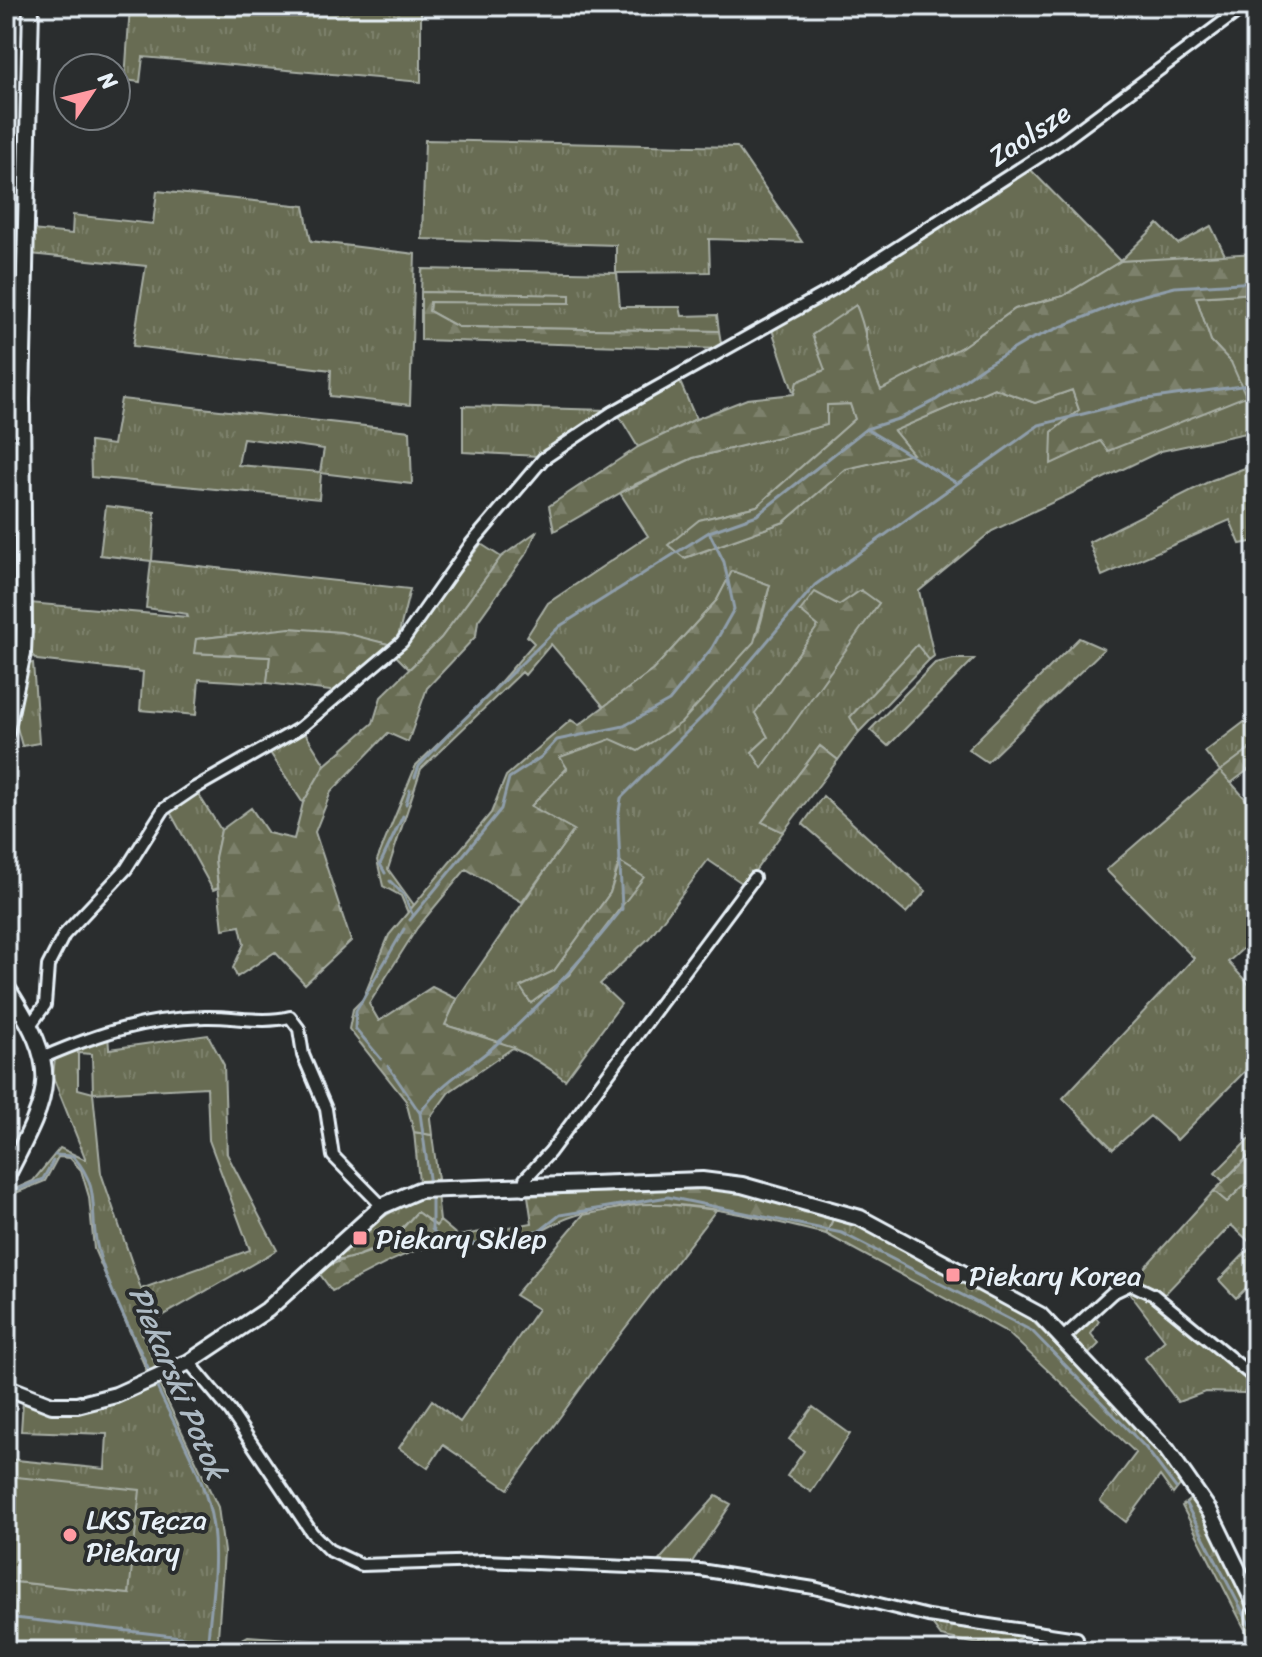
<svg xmlns="http://www.w3.org/2000/svg" width="1262" height="1657" viewBox="0 0 1262 1657" font-family="Sriracha,sans-serif">
<style>
.grass{fill:url(#grass-tufts);stroke:#a8aea5;stroke-width:2;fill-rule:evenodd}
.forest{fill:url(#forest-firs);stroke:#a8aea5;stroke-width:2}
.pitch{fill:#676c52;stroke:#a8aea5;stroke-width:2}
.lines{fill:none;stroke-linecap:round;stroke-linejoin:round}
.stream{stroke:#8f9eab;stroke-width:3}
.street-casing{stroke:#e8f1f8;stroke-width:16}
.secondary-casing{stroke:#e8f1f8;stroke-width:20}
.street{stroke:#2a2d2e;stroke-width:10}
.secondary{stroke:#2a2d2e;stroke-width:14}
.poi-dot{fill:#ff9aa2;stroke:#2a2d2e;stroke-width:3}
.labels{text-anchor:middle;stroke-width:8;stroke-linejoin:round;paint-order:stroke}
.street-label{font-size:28px;fill:#e8f1f8;stroke:#2a2d2e}
.poi-label{font-size:28px;fill:#e8f1f8;stroke:#2a2d2e;text-anchor:start}
.water-label{font-size:30px;font-style:italic;fill:#adbac4;stroke:#2a2d2e}
</style>
<defs>
<pattern id="grass-tufts" width="24" height="20" patternUnits="userSpaceOnUse" patternTransform="scale(2)"><rect width="24" height="20" fill="#676c52"/><path d="M3 7l-1-3M5 7V3M7 7l1-3M15 17l-1-3M17 17v-4M19 17l1-3" fill="none" stroke="#7d816c"/></pattern>
<pattern id="forest-firs" width="22" height="20" patternUnits="userSpaceOnUse" patternTransform="scale(2)"><rect width="22" height="20" fill="#676c52"/><path d="M5 1l3.5 6h-7zM16 11l3.5 6h-7z" fill="#7d816c"/></pattern>
</defs>
<rect width="100%" height="100%" fill="#2a2d2e"/>
<filter id="ink" filterUnits="userSpaceOnUse"><feTurbulence type="fractalNoise" baseFrequency=".0125" numOctaves="2"/><feDisplacementMap in="SourceGraphic" scale="16" xChannelSelector="R" yChannelSelector="G"/><feConvolveMatrix kernelMatrix="1 2 1 2 8 2 1 2 1" color-interpolation-filters="sRGB"/></filter>
<g filter="url(#ink)">
<!-- grass -->
<path class="grass" d="M130 6H421V82L143 57 140 82 125 80Z
M425 140 737 147 802 242 709 239 710 272 617 273 620 307H680L682 316 717 315 719 331 458 327 429 311 430 301 570 303V296L421 292 422 269 616 273V245L422 239Z
M1029 168 1120 261 1158 224 1178 244 1211 226 1226 257 1121 261 1063 296 1015 309 962 347 881 391 866 354V328L825 370 797 382 794 394 772 330Z
M157 191 304 206 311 241 415 254 410 405 330 396 331 370 133 346 146 266 31 254 32 230 72 234 73 215 153 224Z
M1256 293V431L1161 451 992 531 919 591 934 656 929 660 917 646 851 717 859 732 838 760 820 746 762 822 783 832 745 885 708 860 649 938 600 984 621 1004 565 1080C527 1050 490 1037 444 1025L457 999 573 830 531 806 567 769 559 757C612 738 718 688 751 644 762 630 765 602 770 585L732 572 717 600 653 670 604 707 551 644 525 675 522 672 421 769 388 869 414 905 408 913 401 896 383 886 377 860 416 765 489 695 534 643 527 636 548 603 648 536 620 493 693 458 826 425 827 405 850 404 855 419 757 506 699 520 685 558 784 522 845 469 912 454 893 431 994 388 1035 403 1072 390 1079 410 1052 432 1231 362 1211 341 1196 297ZM878 604 860 625 762 767 752 752 768 737 756 713 819 625 800 611ZM619 862 643 877 531 1003 521 987 554 971 610 893Z
M680 382 696 419 638 447 618 414Z
M121 399 410 431 412 484 321 473 319 499 91 477 90 442 113 445ZM243 438 324 449 320 472 238 465Z
M463 406 606 410 539 456 463 452Z
M1256 464V541L1240 544 1230 520 1102 576 1089 542 1212 480Z
M106 506 155 512 152 561 410 589 399 633 392 645C314 625 274 630 196 639L195 653 270 657 267 683 199 679 196 715 140 710 143 672 37 660 29 652 30 603 188 617 187 614 146 608 151 561 100 555Z
M481 544 501 557 441 638 409 669 396 656Z
M954 659H974L888 746 870 730 935 663Z
M33 663 39 743 22 746 15 720 27 664Z
M1256 713V744L1221 771 1256 811V937L1228 962 1256 992V1060L1177 1140 1150 1116 1113 1149 1063 1098 1194 958 1106 870 1220 771 1205 752Z
M303 730 325 765 303 803 269 751Z
M197 792 221 830 215 858 218 888 213 890 169 810Z
M823 796 926 891 906 913 803 824Z
M108 1033 109 1049 208 1035 224 1065 227 1154 277 1250 140 1329 158 1370 149 1376 94 1249 89 1197 81 1170 70 1158 58 1157 45 1181 6 1197V1193L33 1181 60 1148 86 1160 53 1077 55 1057ZM78 1053 92 1054 93 1093 78 1089ZM207 1087 209 1140 250 1250 141 1289 101 1173 93 1093Z
M414 1132 432 1135 438 1179 419 1182Z
M1256 1132V1149L1223 1181 1215 1173Z
M1256 1173V1278L1236 1298 1219 1280 1253 1245 1231 1225 1162 1297 1134 1279 1214 1191 1227 1202Z
M437 1194 440 1221 437 1226 417 1212C393 1240 370 1257 333 1261 372 1227 385 1207 437 1194Z
M650 1202 716 1210 609 1349 508 1489 443 1445 428 1468 399 1448 432 1400 460 1422 538 1309 515 1295 583 1215Z
M835 1215 863 1224 1027 1316 1154 1441 1184 1480 1173 1494 1160 1476 1126 1522 1100 1501 1136 1453 1007 1332 826 1234Z
M1125 1287 1137 1289 1152 1298 1254 1381 1244 1393 1205 1392 1178 1402 1145 1358 1165 1340Z
M1094 1316 1099 1321 1091 1334 1099 1344 1088 1355 1070 1336Z
M160 1386 218 1507 224 1552 217 1651H6V1581L129 1594 7 1476 6 1487 8 1430 7 1459 105 1469 107 1434 21 1431 23 1401 71 1411 96 1408Z
M813 1407 850 1434 811 1492 787 1476 804 1451 789 1439Z
M716 1496 731 1504 690 1565H655Z
M929 1620 1026 1634C1001 1654 969 1642 941 1636Z
M248 1636 454 1651H237L235 1643Z"/>
<!-- forest -->
<path class="forest" d="M1256 253V293L1196 297 1211 341 1231 362 1246 396 1108 451 1100 441 1051 464 1052 432 1079 410 1072 390 1035 403 994 388 894 431 913 454 846 469 784 522 684 558 668 545 699 520 757 506 855 419 850 404 827 405V425L693 458 636 484 554 531 549 506 638 447 696 419 747 399 794 394 797 382 825 370 812 335 856 305C869 334 867 361 881 390L962 347 1015 309 1063 296 1121 261Z
M421 292 570 295V303L430 302 429 311 458 327 719 331 722 349 421 340Z
M15 460 14 511 6 512V463Z
M536 532 528 551 478 621 476 636 427 688 408 742 388 733 331 792 315 832 351 941 305 984 275 952 237 977 233 968 244 944 240 926 223 929 215 858 221 830 251 808 268 833 294 839 303 803 325 765 373 723 381 697 441 638 501 557Z
M732 571 770 585 754 642 681 723 638 751 611 739 560 757 567 768 531 806 574 830 522 902 466 869 417 928 369 1004 379 1021 432 987 457 999 445 1025 514 1047 449 1092 430 1118 432 1135 414 1132 406 1101 349 1029 353 1009 363 999 389 935 491 813 506 776 571 720 579 725 653 670 717 600Z
M861 590 879 603 762 768 752 752 768 737 755 713 818 626 800 611 815 592 839 605Z
M290 628 341 632 392 645 338 692 267 683 270 657 194 653 196 639Z
M1079 638 1104 649 987 762 968 749Z
M917 645 929 660 859 732 850 717Z
M1256 744V764L1231 783 1220 771Z
M820 746 838 760 783 832 762 822Z
M620 862 644 877 569 975 531 1003 520 987 554 971 610 893Z
M1256 1149V1173L1227 1202 1214 1191Z
M705 1186 789 1201 835 1215 826 1234C741 1214 654 1187 568 1218 550 1225 537 1236 518 1240 487 1246 457 1244 427 1248 404 1251 355 1280 332 1291L319 1273C338 1256 363 1259 385 1245 397 1237 407 1223 417 1212L436 1226 440 1221 458 1236 532 1223 528 1196Z
M1194 1496 1256 1619V1651L1182 1506Z"/>
<!-- pitch -->
<path class="pitch" d="M7 1476 140 1490 129 1594 6 1581Z"/>
<g class="lines">
<!-- stream -->
<path class="stream" d="M866 429 955 482
M415 777 419 766 449 734 560 626 709 532 757 515 866 429 901 418 936 400 983 367 1029 340 1129 299 1175 287 1256 282
M406 804 410 790
M385 873 380 864 403 816
M390 881 404 895 413 916
M410 920 501 809 509 778 541 757 557 740 624 726 669 701 712 648 734 609 724 562 709 532
M381 1059 355 1028 356 1011 404 929
M388 1066 420 1113 430 1185
M420 1113C441 1082 465 1071 492 1048 542 1005 582 960 622 909L618 819 621 798 709 710 815 585 1039 425 1139 400 1256 384
M55 1155 73 1156C103 1190 88 1212 98 1250 109 1292 133 1333 150 1372
M6 1194 43 1179 53 1161
M432 1196V1229L440 1239 473 1244 541 1230 560 1215 668 1197 842 1233 1032 1331 1145 1447 1176 1488
M155 1383C175 1428 207 1478 213 1527 218 1569 210 1609 207 1651
M1186 1504 1256 1637
M6 1617 208 1640
M245 1646 296 1651"/>
<defs>
<path id="street" d="M31 1024 45 1005 48 966 64 935 126 869 164 809 195 788 300 728 402 642 471 544 543 459 613 412 831 290 1063 141 1245 6
M44 1057C100 1033 143 1019 205 1017 233 1016 263 1024 290 1017L299 1029 303 1055 326 1109 333 1156 382 1206
M524 1189 525 1179 550 1152 754 878
M1063 1338 1112 1293 1131 1284 1154 1295 1256 1379
M189 1362 230 1411 312 1533 329 1550 361 1565 485 1561 700 1570 814 1588 928 1616 1077 1638"/>
<path id="secondary" d="M6 732 23 653 24 628 22 399 31 6
M6 986C62 1072 52 1089 6 1178
M6 1387 52 1405H77L116 1395 189 1362 267 1310 382 1206 419 1190 702 1180 742 1185 860 1218 1040 1315 1167 1450 1210 1512 1256 1607"/>
</defs>
<!-- street casing -->
<use href="#street" class="street-casing"/>
<!-- secondary casing -->
<use href="#secondary" class="secondary-casing"/>
<!-- street -->
<use href="#street" class="street"/>
<!-- secondary -->
<use href="#secondary" class="secondary"/>
</g>
</g>
<!-- markers -->
<g class="poi-dot">
<rect x="352" y="1230" width="16" height="16" rx="4"/>
<rect x="945" y="1267" width="16" height="16" rx="4"/>
<circle cx="70" cy="1535" r="8"/>
</g>
<g class="labels">
<!-- street labels -->
<g class="street-label">
<text transform="translate(1029 134) rotate(-33)" y="10">Zaolsze</text>
</g>
<!-- poi labels -->
<g class="poi-label">
<text x="376" y="1248">Piekary Sklep</text>
<text x="969" y="1285">Piekary Korea</text>
<text x="86" y="1529">LKS Tęcza<tspan x="86" dy="32">Piekary</tspan></text>
</g>
<!-- water labels -->
<g class="water-label">
<text transform="translate(178 1383) rotate(67)" y="10">Piekarski Potok</text>
</g>
</g>
<!-- margin -->
<rect width="1262" height="1657" fill="none" stroke="#2a2d2e" stroke-width="32"/>
<rect x="16" y="16" width="1230" height="1625" fill="none" stroke="#e8f1f8" stroke-width="3" filter="url(#ink)"/>
<!-- north arrow -->
<g transform="translate(92 92) rotate(55)"><circle r="38" fill="#2a2d2e" stroke="#767b7f" stroke-width="2"/>
<path d="M0-6L14 30L0 20L-14 30Z" fill="#ff9aa2"/>
<text y="-12" font-size="22" font-weight="bold" text-anchor="middle" fill="#e8f1f8">N</text>
</g>
</svg>
